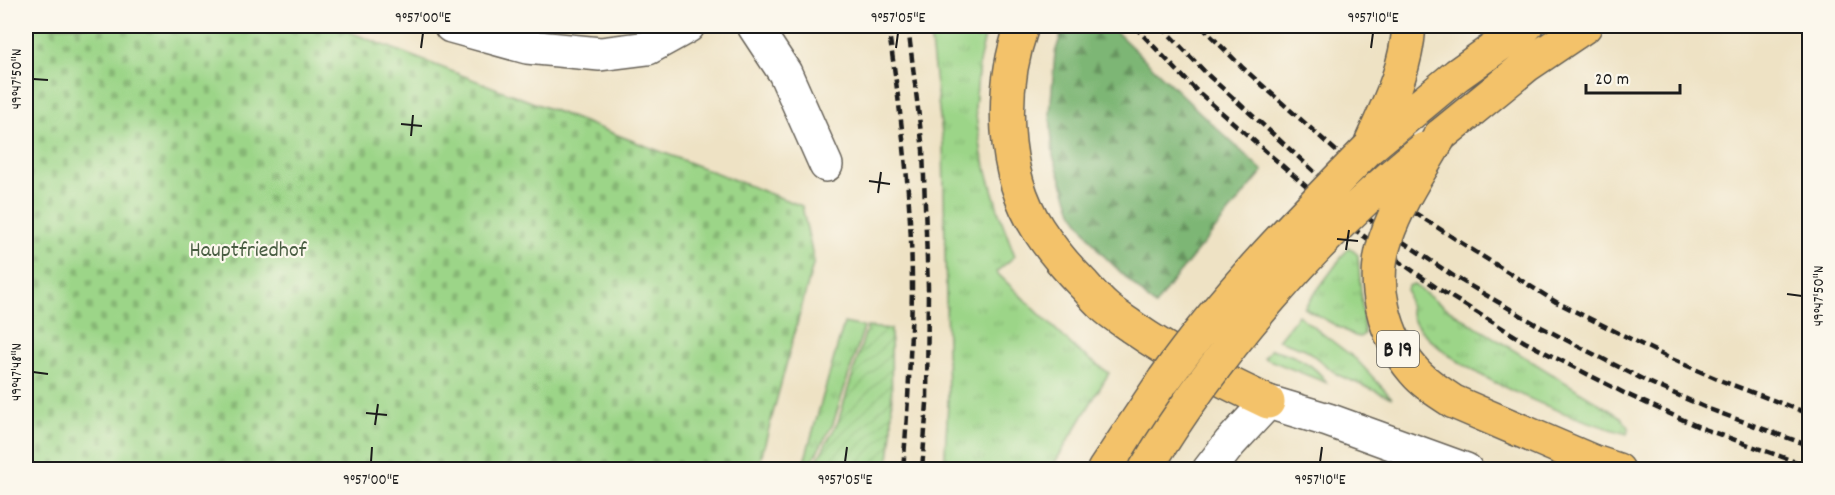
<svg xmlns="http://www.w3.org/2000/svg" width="1835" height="495" viewBox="0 0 1835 495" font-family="Dekko,sans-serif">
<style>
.grass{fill:url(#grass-tufts);stroke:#5c7852;stroke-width:1.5}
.forest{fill:url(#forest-firs);stroke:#4c6948;stroke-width:1.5}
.cemetery{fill:url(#cemetery-stones);stroke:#5c7852;stroke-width:1.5}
.garden{fill:url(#garden-furrows);stroke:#5c7852;stroke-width:1.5}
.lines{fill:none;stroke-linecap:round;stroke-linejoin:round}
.minor-casing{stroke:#666157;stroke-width:36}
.highway-casing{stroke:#666157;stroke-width:36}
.minor{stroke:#fff;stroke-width:33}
.highway{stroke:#f3c26a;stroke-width:33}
.rail{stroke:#1c1c1c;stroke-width:4.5;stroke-dasharray:9 4.5;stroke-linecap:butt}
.highway-bridge-casing{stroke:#666157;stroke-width:36;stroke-linecap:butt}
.highway-bridge{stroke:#f3c26a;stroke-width:33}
.ticks{fill:none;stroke:#1c1c1c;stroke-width:2}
.labels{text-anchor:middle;stroke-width:4.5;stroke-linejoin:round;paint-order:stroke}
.shield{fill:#fbf7ec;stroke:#5f5e5a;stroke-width:1.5}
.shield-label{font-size:21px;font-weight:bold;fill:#1c1c1c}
.park-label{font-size:22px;fill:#495d42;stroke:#fbf7ec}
.neatline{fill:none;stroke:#1c1c1c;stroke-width:2}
.ticks-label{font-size:15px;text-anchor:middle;fill:#1c1c1c}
</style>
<defs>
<pattern id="grass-tufts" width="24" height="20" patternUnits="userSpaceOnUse" patternTransform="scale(1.5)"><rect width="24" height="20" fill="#9cd588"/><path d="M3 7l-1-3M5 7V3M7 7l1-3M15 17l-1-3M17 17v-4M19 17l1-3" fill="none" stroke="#86b675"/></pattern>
<pattern id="forest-firs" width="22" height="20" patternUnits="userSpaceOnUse" patternTransform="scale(1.5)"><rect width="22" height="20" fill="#7db674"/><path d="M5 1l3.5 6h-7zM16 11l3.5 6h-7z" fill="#66935e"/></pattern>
<pattern id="cemetery-stones" width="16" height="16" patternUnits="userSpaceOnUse" patternTransform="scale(1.5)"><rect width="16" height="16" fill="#9cd588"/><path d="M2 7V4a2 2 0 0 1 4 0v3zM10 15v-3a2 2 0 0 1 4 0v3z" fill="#86b675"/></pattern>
<pattern id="garden-furrows" width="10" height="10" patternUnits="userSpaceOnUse" patternTransform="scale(1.5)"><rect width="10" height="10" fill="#9cd588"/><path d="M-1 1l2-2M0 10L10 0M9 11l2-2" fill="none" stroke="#86b675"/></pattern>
</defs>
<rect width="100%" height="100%" fill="#fbf7ec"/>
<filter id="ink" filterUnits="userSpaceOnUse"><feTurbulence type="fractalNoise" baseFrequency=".0167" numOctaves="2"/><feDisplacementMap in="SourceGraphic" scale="12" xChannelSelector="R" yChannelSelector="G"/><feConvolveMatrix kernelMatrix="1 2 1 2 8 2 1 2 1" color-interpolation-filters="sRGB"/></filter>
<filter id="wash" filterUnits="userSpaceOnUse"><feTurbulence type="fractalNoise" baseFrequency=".008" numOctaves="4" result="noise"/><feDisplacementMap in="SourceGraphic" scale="24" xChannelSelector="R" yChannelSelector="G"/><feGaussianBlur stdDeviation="1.35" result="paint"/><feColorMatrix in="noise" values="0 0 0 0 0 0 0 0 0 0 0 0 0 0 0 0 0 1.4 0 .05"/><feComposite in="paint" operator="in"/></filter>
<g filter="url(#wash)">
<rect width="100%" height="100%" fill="#eee2c4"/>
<!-- grass -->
<path class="grass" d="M929 26H987L979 63 975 108 982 155 1000 216 1015 256 996 272 1078 351 1109 373 1051 469H944L948 403 943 143Z
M1349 247 1358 255 1364 330V334L1360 337 1355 336 1304 308Z
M1413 284 1438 303 1621 417 1629 428 1627 434C1568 417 1449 373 1414 321 1409 314 1409 299 1407 290L1408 286Z
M1298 315 1357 360 1392 398 1338 375 1305 349 1278 340Z
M844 323 864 327 833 424 811 463 809 469H802Z
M1271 349C1294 355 1314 363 1327 383L1264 358Z"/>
<!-- forest -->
<path class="forest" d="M1064 26H1110L1211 123 1263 171 1172 282 1155 306 1098 250 1072 211 1053 156 1050 114 1055 53Z"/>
<!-- cemetery -->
<path class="cemetery" d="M26 26H334L802 206 814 261 758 469H26Z"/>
<!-- garden -->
<path class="garden" d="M867 327 891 329 892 432 888 469H812L838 422Z"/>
</g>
<g filter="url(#ink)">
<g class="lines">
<defs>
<path id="minor" d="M451 26 527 47 600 54 648 48 688 26
M754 26 785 73 826 165
M1209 470 1230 443 1268 402 1328 420 1466 470"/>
<path id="highway" d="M1022 26C1000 88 1001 172 1038 229 1051 249 1067 268 1084 285 1091 293 1098 301 1106 308 1114 315 1124 321 1132 327 1175 357 1221 380 1268 402
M1440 136 1527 65 1585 26
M1371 143C1389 103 1406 70 1409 26
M1369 148 1457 75 1526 26
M1594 462 1618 470
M1104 470 1164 380"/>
</defs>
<!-- minor casing -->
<use href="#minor" class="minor-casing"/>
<!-- highway casing -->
<use href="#highway" class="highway-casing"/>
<!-- minor -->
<use href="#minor" class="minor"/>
<!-- highway -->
<use href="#highway" class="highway"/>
<!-- rail -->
<path class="rail" d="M888 26C901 112 912 200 912 288 911 349 908 409 903 470
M908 26 923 150 928 287 927 403 922 470
M1134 26 1196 90 1358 232 1440 290 1525 342 1626 394 1699 427 1810 467
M1161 26 1209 76 1360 213 1455 277 1541 327 1646 381 1709 409 1810 446
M1201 26 1243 68 1381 191 1474 251 1556 302 1667 357 1722 381 1810 414"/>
<defs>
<path id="highway-bridge" d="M1440 136C1421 169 1398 202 1386 238 1370 282 1384 337 1414 371 1425 384 1440 393 1454 402L1594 462
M1164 380C1224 295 1296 222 1369 148
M1145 470C1215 354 1318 233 1424 149"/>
</defs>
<!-- highway-bridge casing -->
<use href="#highway-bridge" class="highway-bridge-casing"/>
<!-- highway-bridge -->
<use href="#highway-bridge" class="highway-bridge"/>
</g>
</g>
<!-- ticks -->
<path class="ticks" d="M421 48 423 33M896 48 898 33M1371 48 1373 33M33 79 48 80M401 124 422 126M411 136 413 115M869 181 890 184M878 193 881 172M1337 239 1358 241M1346 250 1349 230M1787 294 1802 296M33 372 48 374M366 413 387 415M375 425 378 404M371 462 372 447M845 462 847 447M1320 462 1322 447"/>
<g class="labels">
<!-- shield labels -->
<rect class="shield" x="1377" y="331" width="42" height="36" rx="4.5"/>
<g class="shield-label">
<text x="1398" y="356">B 19</text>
</g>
<!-- park labels -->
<g class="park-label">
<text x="248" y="256">Hauptfriedhof</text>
</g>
</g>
<!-- margin -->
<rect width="1835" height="495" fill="none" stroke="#fbf7ec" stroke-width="66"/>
<!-- scale -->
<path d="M1586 84v9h94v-9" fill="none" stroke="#1c1c1c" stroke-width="3"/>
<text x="1595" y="84" font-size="18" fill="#1c1c1c" stroke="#fbf7ec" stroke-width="4.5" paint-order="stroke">20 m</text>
<rect x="33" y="33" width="1769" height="429" class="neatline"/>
<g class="ticks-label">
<text x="423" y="22">9°57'00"E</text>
<text x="898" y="22">9°57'05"E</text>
<text x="1373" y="22">9°57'10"E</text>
<text transform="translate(16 79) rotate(-90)" y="5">49°47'50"N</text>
<text transform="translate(1818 296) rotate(-90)" y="5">49°47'50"N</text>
<text transform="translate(16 372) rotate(-90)" y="5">49°47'48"N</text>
<text x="371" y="484">9°57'00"E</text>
<text x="845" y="484">9°57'05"E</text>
<text x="1320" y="484">9°57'10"E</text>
</g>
</svg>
